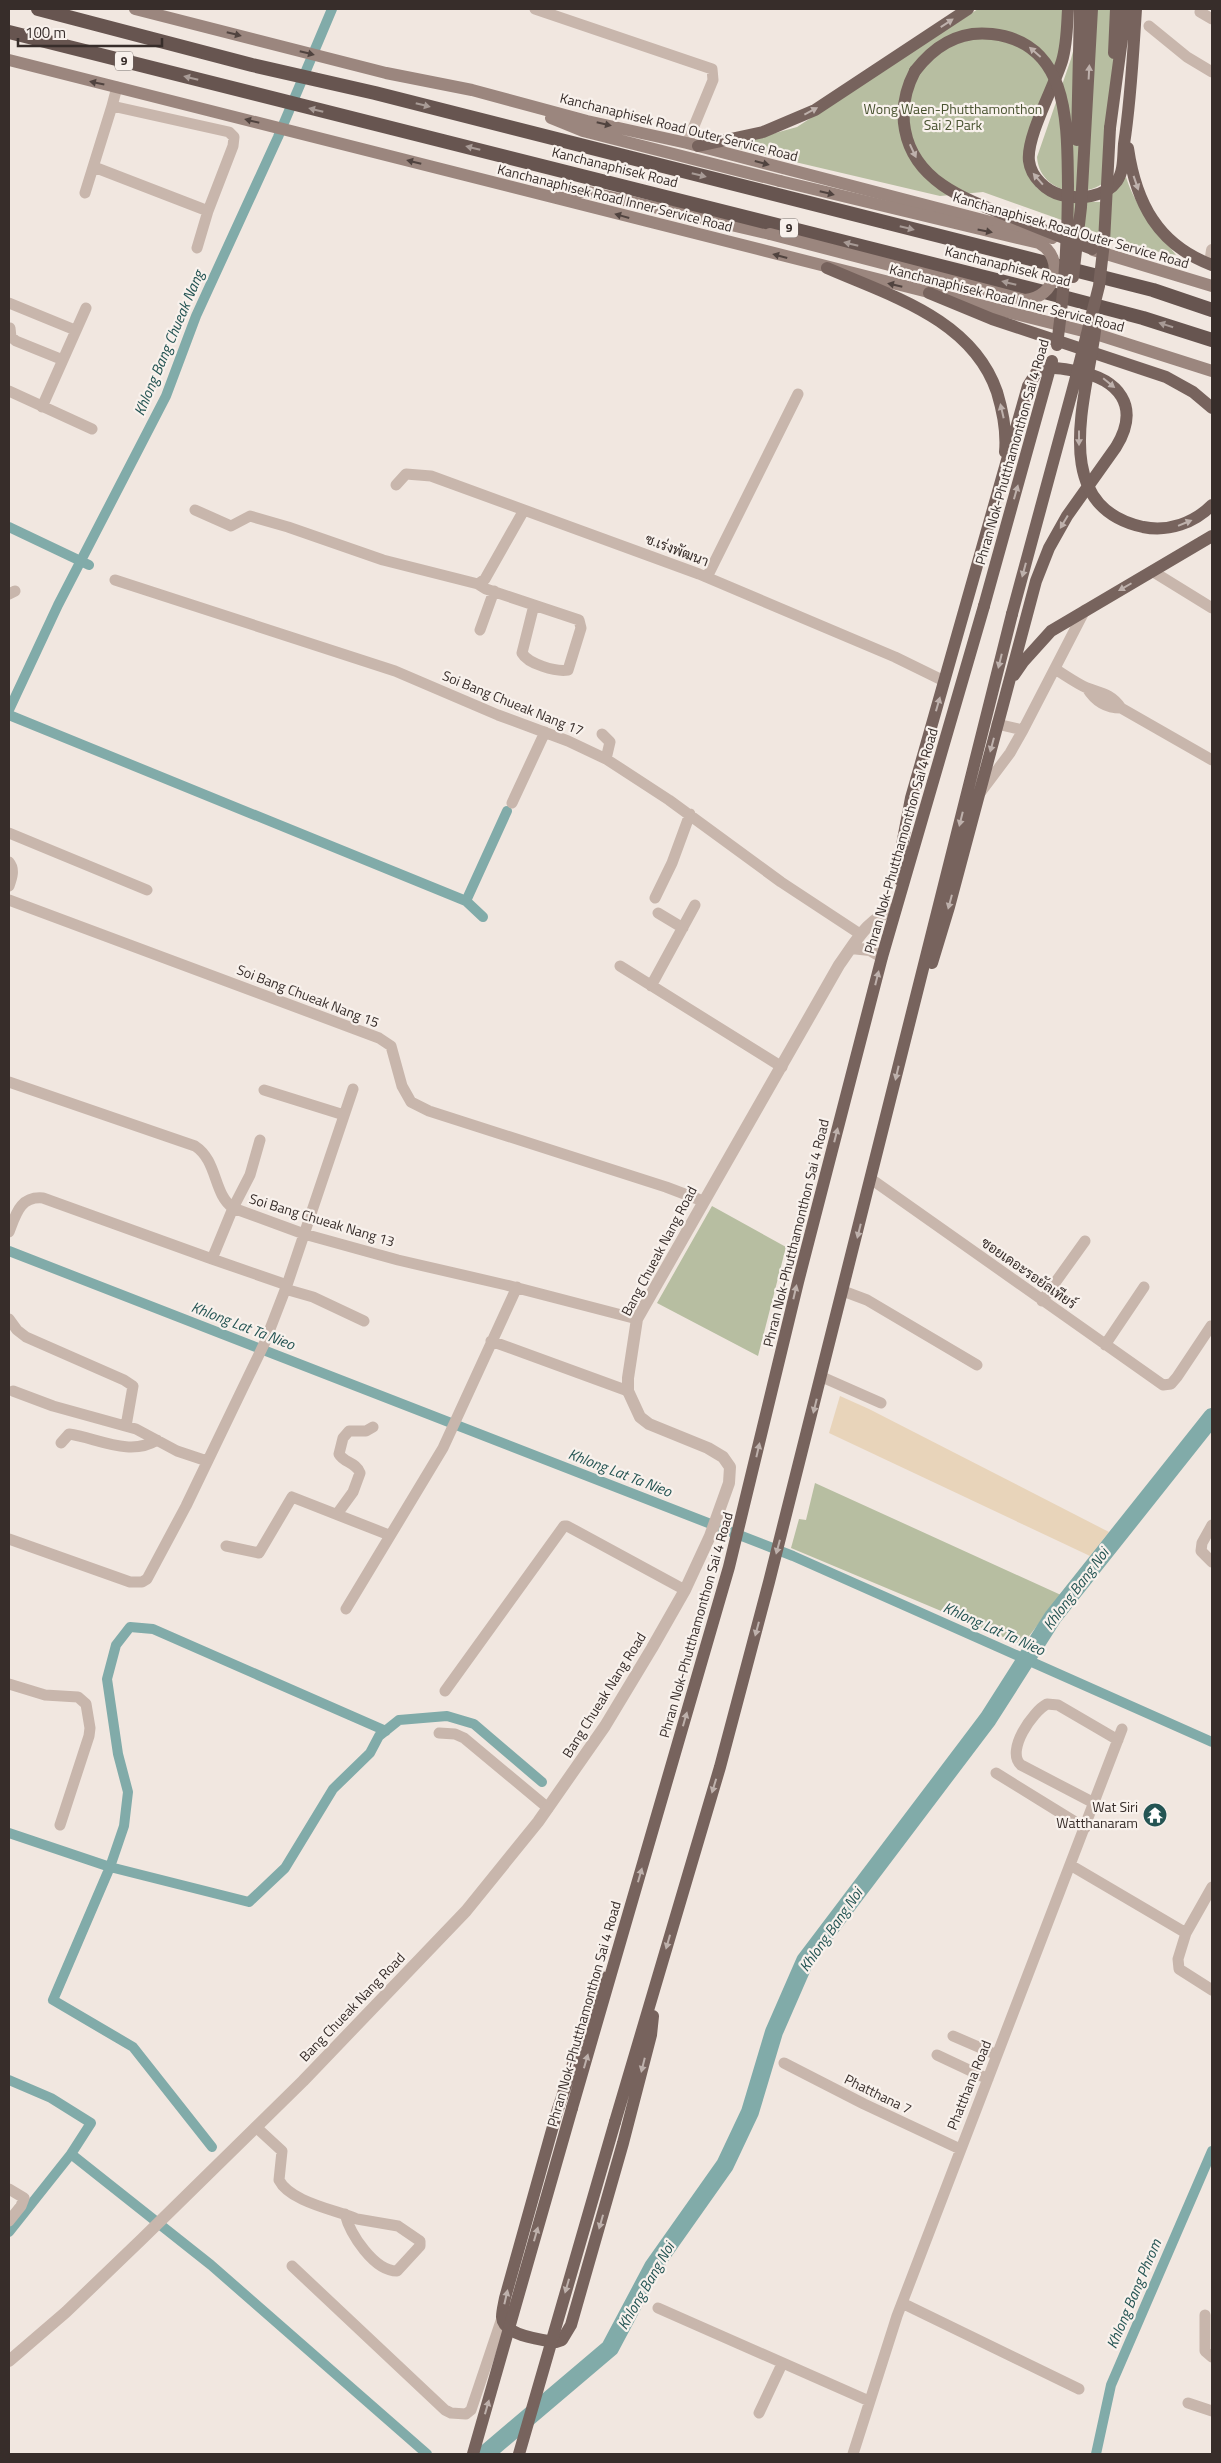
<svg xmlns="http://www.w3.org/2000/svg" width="1221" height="2463" viewBox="0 0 1221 2463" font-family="'Titillium Web',Sarabun,sans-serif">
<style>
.green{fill:#b7bea1}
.sand{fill:#e8d4ba}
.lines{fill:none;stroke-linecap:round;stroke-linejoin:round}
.canal{stroke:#81aba9;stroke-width:10}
.river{stroke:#81aba9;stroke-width:18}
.minor{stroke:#c8b6ac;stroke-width:11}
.tertiary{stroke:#c8b6ac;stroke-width:12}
.secondary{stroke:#9b867e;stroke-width:12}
.primary{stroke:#77635d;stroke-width:12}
.trunk{stroke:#675550;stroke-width:14}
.secondary-bridge{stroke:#9b867e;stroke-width:12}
.primary-bridge{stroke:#77635d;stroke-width:12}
.oneway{fill:#beb1ac}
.oneway2{fill:#50433f}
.oneway3{fill:#a89b96}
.labels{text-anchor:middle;stroke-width:4.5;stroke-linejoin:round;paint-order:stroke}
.shield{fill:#f8f1ec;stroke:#716864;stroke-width:1}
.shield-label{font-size:12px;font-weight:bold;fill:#372d2a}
.park-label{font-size:14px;fill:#495331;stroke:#f8f1ec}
.street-label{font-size:14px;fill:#372d2a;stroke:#f8f1ec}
.poi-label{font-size:14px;fill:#372d2a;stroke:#f8f1ec;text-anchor:end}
.water-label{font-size:15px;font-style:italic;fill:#245453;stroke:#f8f1ec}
</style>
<rect width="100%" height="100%" fill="#f1e7e0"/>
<!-- green -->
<path class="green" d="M978 9H1065L1064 40 1027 168 1037 188 1071 201 1101 202 1126 177C1135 207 1157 231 1176 255L1143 249 983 192 940 196 735 148 736 144 797 127Z
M1084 9H1122L1102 184C1077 200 1039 189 1037 157L1071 59Z
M712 1206 786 1247 758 1356 657 1303Z
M815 1483 1061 1595 1022 1645 791 1548 799 1519 806 1520Z"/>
<!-- sand -->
<path class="sand" d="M840 1396 869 1409 1109 1532 1090 1556 829 1433Z"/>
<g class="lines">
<!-- canal -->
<path class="canal" d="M9 527 89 565
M9 710 58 605 166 396 196 316 278 137 332 9
M9 715 466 901 483 917
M466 901 507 811
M9 1251 793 1556 1212 1742
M9 1833 110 1867 249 1902 285 1868 333 1789 370 1753 379 1736 399 1720 447 1716 474 1724 542 1782
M9 2080 51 2098 91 2123 71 2154 211 2265 427 2454
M212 2147 133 2047 53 2000 110 1867 124 1826 128 1792 118 1754 107 1679 116 1645 130 1627 153 1629 386 1731
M9 2232 71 2154
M1096 2454 1111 2385 1212 2151"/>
<!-- river -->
<path class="river" d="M485 2454 610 2348 653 2267 725 2165 750 2112 774 2032 805 1961 988 1719 1053 1617 1212 1417"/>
<!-- minor -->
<path class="minor" d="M535 9 712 69 713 80 687 143
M1200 12 1212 19
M1149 26 1187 57 1212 72
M117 87 112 106 229 132 234 137 233 146 208 211 197 248
M94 167 208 211
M85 193 112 106
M9 303 75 330
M10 328 11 337 16 341 63 360
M9 391 92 429
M42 407 86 308
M396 485 406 474 431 476 699 574 895 657 944 681
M195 510 231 526 250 516 288 527 383 560 478 584 485 579 524 510
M1152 571 1212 608
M707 577 798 394
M115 580 395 671 498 715 568 741 606 759 669 800 781 882 860 934
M478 584 486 589 579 620 581 628 568 670C556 672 528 664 522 653L534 605
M9 594 15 591
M480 630 494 591
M1055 669C1065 675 1076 683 1087 688 1101 693 1112 694 1121 708L1212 760
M1087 688C1095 701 1106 708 1121 708
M997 724 1023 730
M602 734 610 742 606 759
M980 793 1010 753 1023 730 1085 610
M512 803 545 732
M9 833 147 890
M9 862C15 869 12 878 9 886
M655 898 672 863 690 814
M9 900 379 1038 391 1046 402 1086 411 1102 429 1111 666 1187 703 1201
M658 913 683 928
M620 966 782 1067
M651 986 695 905
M9 1082 195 1146C218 1161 213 1194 233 1208L304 1234 398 1260 506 1285 637 1319
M264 1090 344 1115
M871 1179 1163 1385 1171 1384 1177 1377 1211 1326
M9 1232C16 1214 20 1196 43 1198L212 1259 233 1208 250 1175 260 1140
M212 1259 287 1285
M285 1289 313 1297 364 1321
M843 1291 867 1300 977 1365
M1042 1301 1085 1241
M9 1319 17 1330 26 1337 124 1380 133 1386 126 1426
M491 1341 628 1391
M1105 1345 1144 1287
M822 1377 881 1403
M13 1391 53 1406 136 1429 177 1451 207 1461
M61 1443 69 1434C97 1438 130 1457 157 1440
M337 1514 353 1492 360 1473C356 1462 344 1463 339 1454L343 1438 349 1431H366L373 1427
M1212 1525 1202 1543 1201 1551 1212 1562
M9 1539 130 1582H142L147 1579 186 1506 265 1342 287 1285 353 1089
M226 1546 259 1553 292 1497 389 1535
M346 1609 443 1448 517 1287
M9 1684 45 1695 78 1697 86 1704 90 1728 89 1736 60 1825
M445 1691 564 1526H567L685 1590
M439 1733 455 1734 464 1738 548 1808
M996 1773 1085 1828
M1094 1803 1021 1765C1005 1751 1033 1711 1047 1704L1058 1705 1118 1740
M1072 1866 1186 1933 1178 1959 1179 1969 1212 1990
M1186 1933 1212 1887
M953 2036 997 2055
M937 2055 988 2079
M784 2063 864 2104 960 2149
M256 2127 282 2151 279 2180C290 2202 336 2210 357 2219L398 2226 420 2241V2246L397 2271C374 2271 350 2234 345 2214
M9 2189 24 2198 21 2206 9 2221
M292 2266 445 2410 451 2413 466 2414 471 2410 502 2318
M902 2303 1079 2389
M658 2308 869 2401
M1205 2315V2351L1212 2357
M1188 2403 1212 2411
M759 2413 782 2364
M853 2454 897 2316 1122 1729"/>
<!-- tertiary -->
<path class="tertiary" d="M1210 264 1212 250
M851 948 870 950 882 957
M9 2361 66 2312 143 2238 303 2081 466 1911 538 1822 605 1726 652 1648 685 1590 710 1536 729 1483 730 1467 723 1457 708 1448 649 1424 640 1417 628 1391V1378L637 1319 839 965C857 940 866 920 896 908"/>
<!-- secondary -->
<path class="secondary" d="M135 9 386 73 472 90 587 121 687 143 1052 238
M9 60 1099 335 1212 371
M551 118 583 131 780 181
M560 198 574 192H589L770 234
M1093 250 1212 286"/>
<!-- primary -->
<path class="primary" d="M1068 9C1067 26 1067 44 1062 61 1054 87 1026 137 1029 161 1031 177 1046 191 1061 195 1079 200 1106 197 1117 181 1124 171 1123 156 1124 144 1131 99 1133 54 1136 9
M1114 53 1116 9
M915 71C905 90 901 109 905 130 915 184 970 201 1014 218 1040 229 1066 239 1092 249
M1110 128 1126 9
M698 146 763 132 815 110 968 9
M1128 148C1136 203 1158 245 1212 265
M827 268C891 296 972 319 997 392 1003 412 1007 431 1005 452
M929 293 992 319 1166 377 1193 392 1212 408
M1014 675 1023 662 1051 631 1212 536
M900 880 902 845 911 798 1028 386 1038 370C1051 366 1063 369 1076 371 1119 379 1141 406 1116 447L1067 516 1049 548 1036 581 949 907 932 963
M602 1977 557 2112 505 2298C504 2304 502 2311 502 2317 503 2336 542 2340 556 2342L562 2340 571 2325 623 2143 651 2035 653 2016
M572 2108 729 1567 798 1282 882 957 984 606
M615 2122 720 1767 769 1582 1012 614"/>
<!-- trunk -->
<path class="trunk" d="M38 9 252 65 375 93 1153 290 1212 310
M9 32 1048 293 1143 318 1212 340"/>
<!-- secondary-bridge -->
<path class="secondary-bridge" d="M770 234 1025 300C1056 298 1066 258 1039 243L780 181"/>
<!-- primary-bridge -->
<path class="primary-bridge" d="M915 71C934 46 959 30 992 34 1071 43 1067 127 1068 186 1068 240 1064 292 1057 345
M1077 140 1080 9
M1073 277 1081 207 1092 9
M1095 331C1087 396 1047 506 1143 527 1169 532 1194 523 1212 505
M984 606 1052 361
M1012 614 1075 381 1099 286 1104 242 1110 128
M473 2454 572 2108
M519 2454 615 2122"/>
</g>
<!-- one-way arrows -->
<defs><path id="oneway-solid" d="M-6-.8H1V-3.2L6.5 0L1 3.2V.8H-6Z" transform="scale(1.25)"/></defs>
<g class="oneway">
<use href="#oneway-solid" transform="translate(947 23) rotate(-33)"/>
<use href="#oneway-solid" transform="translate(1035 52) rotate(-139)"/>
<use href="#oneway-solid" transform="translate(1089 72) rotate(-87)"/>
<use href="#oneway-solid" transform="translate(811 111) rotate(-28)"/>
<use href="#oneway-solid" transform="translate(913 151) rotate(65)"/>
<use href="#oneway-solid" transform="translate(1038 179) rotate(-131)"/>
<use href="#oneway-solid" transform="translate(1136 183) rotate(71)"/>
<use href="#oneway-solid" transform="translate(1109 383) rotate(39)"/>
<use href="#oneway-solid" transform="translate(1002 411) rotate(-103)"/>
<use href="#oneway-solid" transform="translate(1079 438) rotate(90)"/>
<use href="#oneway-solid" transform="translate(1016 492) rotate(-74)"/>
<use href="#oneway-solid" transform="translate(1064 522) rotate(121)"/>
<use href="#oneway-solid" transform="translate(1185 523) rotate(-22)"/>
<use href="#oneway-solid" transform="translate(1024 570) rotate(105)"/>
<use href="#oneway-solid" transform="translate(1125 587) rotate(150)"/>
<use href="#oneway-solid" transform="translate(1000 661) rotate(104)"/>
<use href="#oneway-solid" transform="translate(938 704) rotate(-74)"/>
<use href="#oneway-solid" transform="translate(992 745) rotate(105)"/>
<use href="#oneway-solid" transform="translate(961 819) rotate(104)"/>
<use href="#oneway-solid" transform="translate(950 902) rotate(105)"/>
<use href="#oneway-solid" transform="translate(877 978) rotate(-76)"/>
<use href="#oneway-solid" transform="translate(897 1073) rotate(103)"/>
<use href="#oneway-solid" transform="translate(836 1135) rotate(-76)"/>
<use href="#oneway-solid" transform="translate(859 1231) rotate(104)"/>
<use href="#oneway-solid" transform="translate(795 1292) rotate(-77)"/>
<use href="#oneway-solid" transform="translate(815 1406) rotate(104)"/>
<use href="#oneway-solid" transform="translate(758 1450) rotate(-77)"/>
<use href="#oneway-solid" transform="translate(778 1547) rotate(105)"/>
<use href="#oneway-solid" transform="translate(757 1629) rotate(105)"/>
<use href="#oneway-solid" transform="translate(685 1719) rotate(-74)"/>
<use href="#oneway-solid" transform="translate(714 1786) rotate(107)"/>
<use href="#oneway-solid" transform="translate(640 1875) rotate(-74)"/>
<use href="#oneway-solid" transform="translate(668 1942) rotate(106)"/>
<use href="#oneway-solid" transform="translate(586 2061) rotate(-74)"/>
<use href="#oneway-solid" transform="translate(643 2065) rotate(104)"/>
<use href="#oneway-solid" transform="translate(601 2222) rotate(106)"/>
<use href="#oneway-solid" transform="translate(536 2234) rotate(-74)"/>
<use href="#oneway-solid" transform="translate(567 2286) rotate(106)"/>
<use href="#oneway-solid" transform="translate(506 2297) rotate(-77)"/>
<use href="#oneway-solid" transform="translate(487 2407) rotate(-74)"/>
</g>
<g class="oneway2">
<use href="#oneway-solid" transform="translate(234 34) rotate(14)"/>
<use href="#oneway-solid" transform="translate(307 53) rotate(14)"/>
<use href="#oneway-solid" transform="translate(97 83) rotate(-168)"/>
<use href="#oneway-solid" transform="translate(252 121) rotate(-166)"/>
<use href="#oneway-solid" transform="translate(604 124) rotate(13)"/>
<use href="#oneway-solid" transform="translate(414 162) rotate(-166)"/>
<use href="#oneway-solid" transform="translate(762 163) rotate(15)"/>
<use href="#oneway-solid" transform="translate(827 193) rotate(14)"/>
<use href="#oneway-solid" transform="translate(622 216) rotate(-164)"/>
<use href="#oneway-solid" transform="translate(985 231) rotate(11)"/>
<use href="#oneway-solid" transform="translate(780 256) rotate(-165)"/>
<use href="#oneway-solid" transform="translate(895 285) rotate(-167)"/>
</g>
<g class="oneway3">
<use href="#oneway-solid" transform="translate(191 78) rotate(-166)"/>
<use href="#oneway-solid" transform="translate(423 105) rotate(14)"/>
<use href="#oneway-solid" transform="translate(316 110) rotate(-166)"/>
<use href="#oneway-solid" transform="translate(473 148) rotate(-166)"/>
<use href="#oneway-solid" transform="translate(699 175) rotate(14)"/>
<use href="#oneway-solid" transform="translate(907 228) rotate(14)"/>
<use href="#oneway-solid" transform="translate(851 244) rotate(-166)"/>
<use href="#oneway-solid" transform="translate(1009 283) rotate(-166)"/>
<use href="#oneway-solid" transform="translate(1166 325) rotate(-162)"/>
</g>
<!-- icons -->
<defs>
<symbol id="temple-disc" viewBox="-11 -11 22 22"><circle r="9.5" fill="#245453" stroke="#f8f1ec"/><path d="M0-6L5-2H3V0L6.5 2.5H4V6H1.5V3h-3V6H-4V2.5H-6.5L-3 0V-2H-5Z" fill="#fff"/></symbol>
</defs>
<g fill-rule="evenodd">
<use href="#temple-disc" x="1141" y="1801" width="28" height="28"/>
</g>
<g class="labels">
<!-- shield labels -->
<g class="shield">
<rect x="115" y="51.5" width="18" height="19" rx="4"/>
<rect x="780" y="218.5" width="18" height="19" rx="4"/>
</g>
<g class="shield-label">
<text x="124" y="65">9</text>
<text x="789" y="232">9</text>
</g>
<!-- park labels -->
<g class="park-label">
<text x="953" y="114">Wong Waen-Phutthamonthon<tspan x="953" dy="16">Sai 2 Park</tspan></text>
</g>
<!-- street labels -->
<g class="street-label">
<text transform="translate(679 127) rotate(14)" y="5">Kanchanaphisek Road Outer Service Road</text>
<text transform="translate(615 167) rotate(14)" y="5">Kanchanaphisek Road</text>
<text transform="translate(615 198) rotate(14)" y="5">Kanchanaphisek Road Inner Service Road</text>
<text transform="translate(1071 230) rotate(16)" y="5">Kanchanaphisek Road Outer Service Road</text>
<text transform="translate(1008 266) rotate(14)" y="5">Kanchanaphisek Road</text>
<text transform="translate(1007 298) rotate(14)" y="5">Kanchanaphisek Road Inner Service Road</text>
<text transform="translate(1012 452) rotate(-74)" y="5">Phran Nok-Phutthamonthon Sai 4 Road</text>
<text transform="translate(677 550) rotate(21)" y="5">ซ.เร่งพัฒนา</text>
<text transform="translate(513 703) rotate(22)" y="5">Soi Bang Chueak Nang 17</text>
<text transform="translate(901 841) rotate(-74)" y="5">Phran Nok-Phutthamonthon Sai 4 Road</text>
<text transform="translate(308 996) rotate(21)" y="5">Soi Bang Chueak Nang 15</text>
<text transform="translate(322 1220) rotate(17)" y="5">Soi Bang Chueak Nang 13</text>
<text transform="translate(796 1233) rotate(-76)" y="5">Phran Nok-Phutthamonthon Sai 4 Road</text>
<text transform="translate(659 1251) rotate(-62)" y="5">Bang Chueak Nang Road</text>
<text transform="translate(1029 1273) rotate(35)" y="5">ซอยเดอะรอยัลเทียร์</text>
<text transform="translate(696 1625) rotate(-74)" y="5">Phran Nok-Phutthamonthon Sai 4 Road</text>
<text transform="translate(604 1695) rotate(-58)" y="5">Bang Chueak Nang Road</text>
<text transform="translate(352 2007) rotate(-46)" y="5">Bang Chueak Nang Road</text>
<text transform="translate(584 2014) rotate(-74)" y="5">Phran Nok-Phutthamonthon Sai 4 Road</text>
<text transform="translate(969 2085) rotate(-68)" y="5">Phatthana Road</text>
<text transform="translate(878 2094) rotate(26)" y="5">Phatthana 7</text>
</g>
<!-- poi labels -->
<g class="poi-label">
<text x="1138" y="1812">Wat Siri<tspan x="1138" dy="16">Watthanaram</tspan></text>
</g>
<!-- water labels -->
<g class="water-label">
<text transform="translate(169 343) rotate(-67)" y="5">Khlong Bang Chueak Nang</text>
<text transform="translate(243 1326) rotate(21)" y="5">Khlong Lat Ta Nieo</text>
<text transform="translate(620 1473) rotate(21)" y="5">Khlong Lat Ta Nieo</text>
<text transform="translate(1076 1589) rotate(-53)" y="5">Khlong Bang Noi</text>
<text transform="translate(994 1629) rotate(24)" y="5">Khlong Lat Ta Nieo</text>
<text transform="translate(831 1930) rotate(-55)" y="5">Khlong Bang Noi</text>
<text transform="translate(646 2286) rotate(-60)" y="5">Khlong Bang Noi</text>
<text transform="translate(1134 2294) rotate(-67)" y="5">Khlong Bang Phrom</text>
</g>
</g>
<!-- border -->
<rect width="1221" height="2463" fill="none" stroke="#372d2a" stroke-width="20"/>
<!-- scale -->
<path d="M18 38v8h144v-8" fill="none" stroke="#372d2a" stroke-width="2.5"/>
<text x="25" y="38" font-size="15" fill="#372d2a" stroke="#f8f1ec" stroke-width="4" paint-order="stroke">100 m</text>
</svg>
